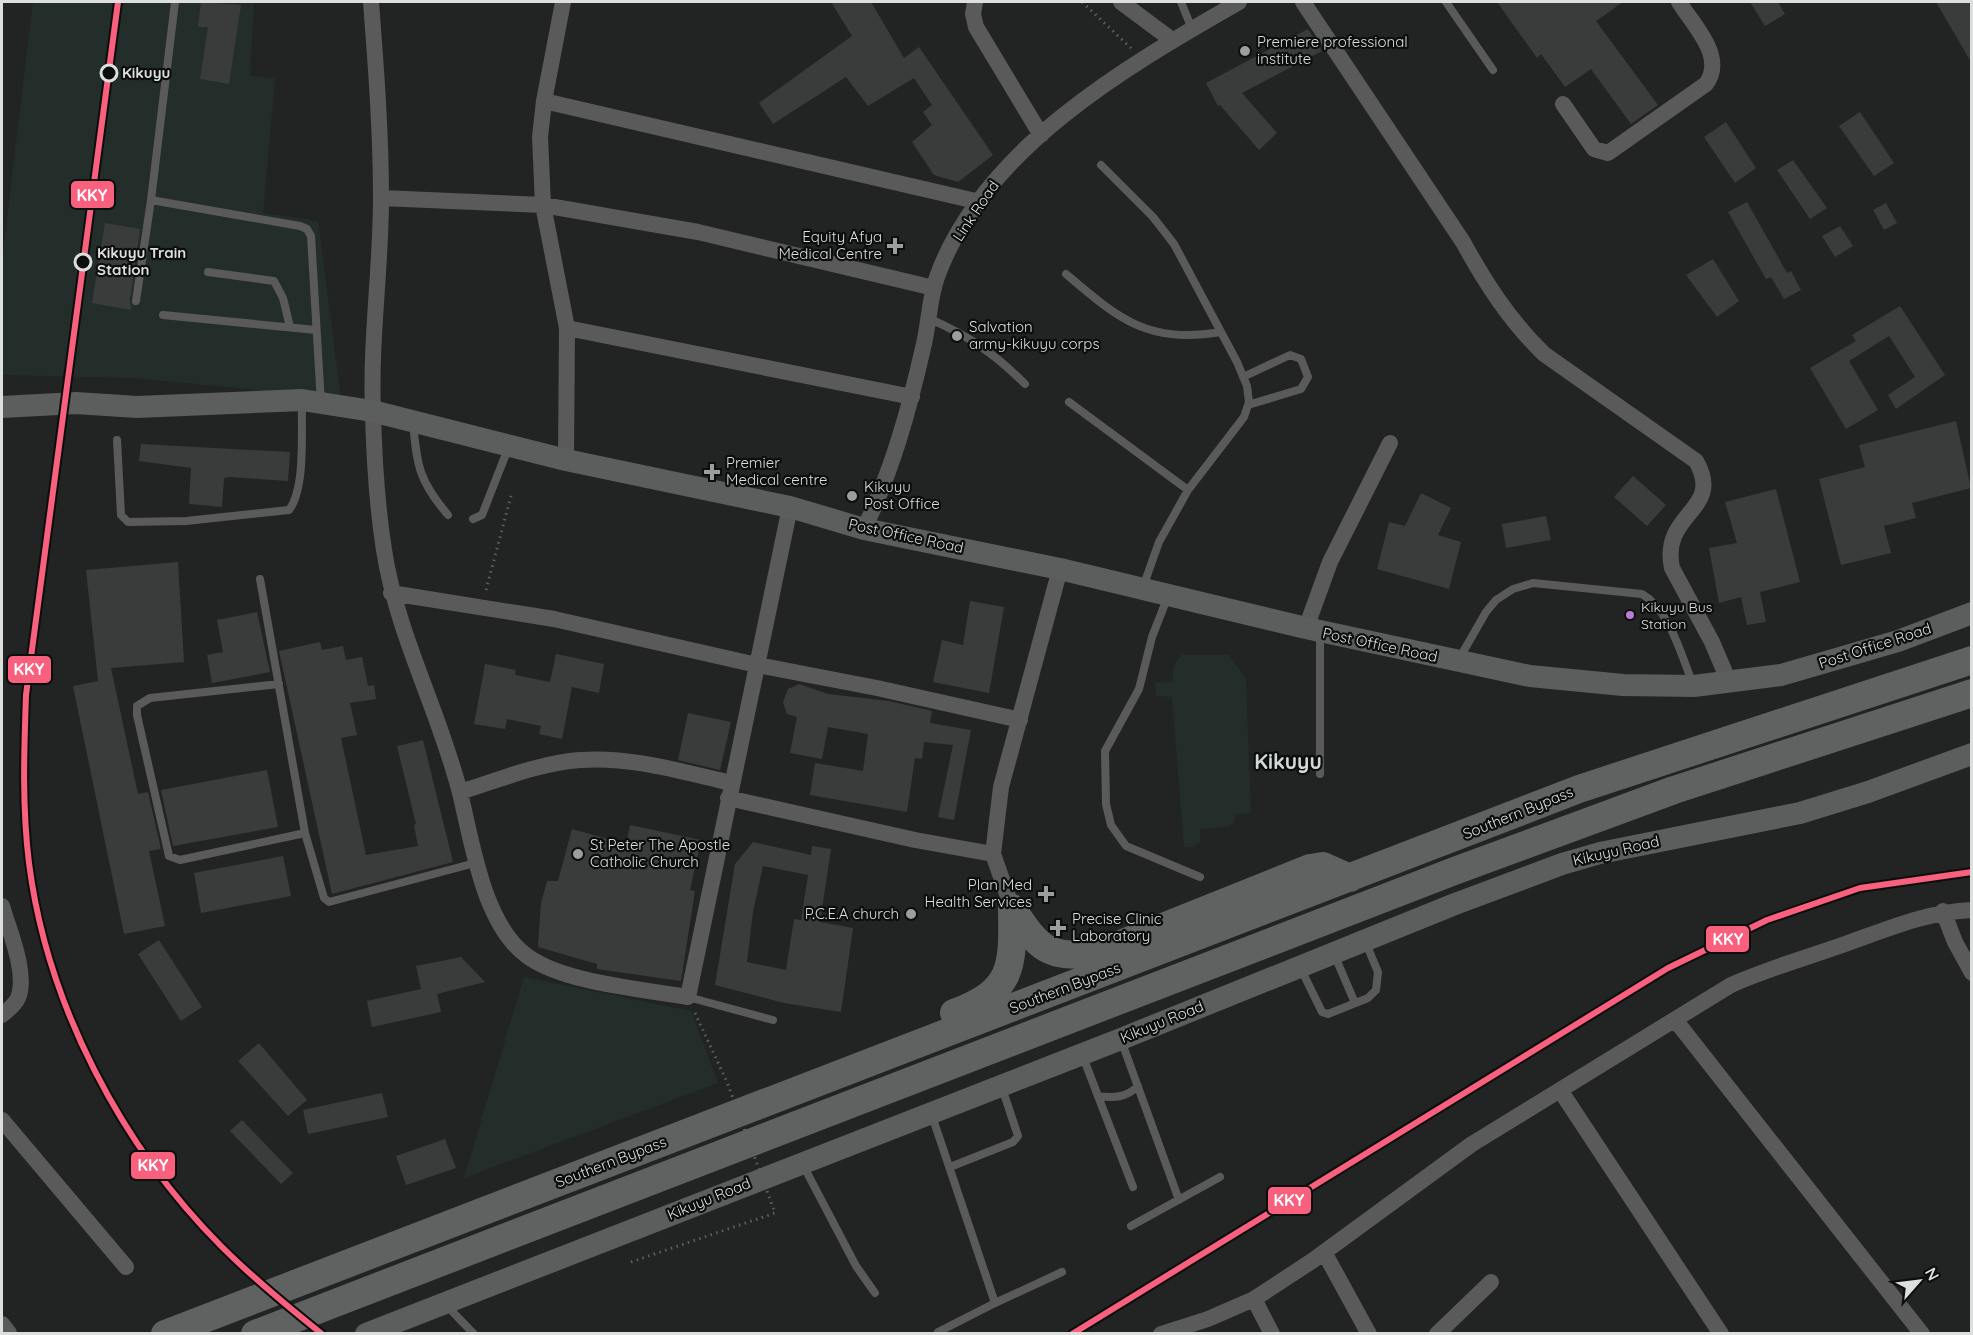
<svg xmlns="http://www.w3.org/2000/svg" width="1973" height="1335" viewBox="0 0 1973 1335" font-family="Quicksand,sans-serif">
<style>
.built{fill:#232e2b}
.building{fill:#3a3c3b;fill-rule:evenodd}
.lines{fill:none;stroke-linecap:round;stroke-linejoin:round}
.path{stroke:#5e5f5e;stroke-width:3;stroke-dasharray:1.5 4.5;stroke-linecap:butt}
.lane{stroke:#5a5a5a;stroke-width:8}
.street{stroke:#5a5a5a;stroke-width:16}
.secondary{stroke:#5c5d5d;stroke-width:22}
.highway{stroke:#606261;stroke-width:28}
.path-bridge{stroke:#5e5f5e;stroke-width:3;stroke-dasharray:1.5 4.5;stroke-linecap:butt}
.rail-1-casing{stroke:#0c0e0d;stroke-width:10}
.rail-1{stroke:#f8607d;stroke-width:6}
.poi-dot{fill:#9c9e9d;stroke:#0c0e0d;stroke-width:2}
.stop-dot{fill:#0c0e0d;stroke:#dddfdf;stroke-width:3}
.bus-dot{fill:#bd7bd9;stroke:#0c0e0d;stroke-width:2}
.labels{text-anchor:middle;stroke-width:4.5;stroke-linejoin:round;paint-order:stroke}
.bus-label{font-size:14px;fill:#dddfdf;stroke:#0c0e0d;text-anchor:start}
.poi-label{font-size:15px;fill:#dddfdf;stroke:#0c0e0d;text-anchor:start}
.stop-label{font-size:15px;font-weight:bold;fill:#dddfdf;stroke:#0c0e0d;text-anchor:start}
.street-label{font-size:15px;fill:#dddfdf;stroke:#0c0e0d}
.district-label{font-size:21px;font-weight:bold;fill:#d2d8d6;stroke:#0c0e0d}
.line-badge{stroke:#0c0e0d;stroke-width:2}
.badge-label{font-size:16px;text-anchor:middle;font-weight:bold;fill:#fff}
</style>
<rect width="100%" height="100%" fill="#222423"/>
<!-- built -->
<path class="built" d="M33 2H254L250 75 275 79 263 213 318 221 341 398 133 378 2 375V259Z
M1181 655H1229L1246 679 1251 813 1236 814 1234 822 1228 827 1200 829V841L1194 847H1184L1172 697 1156 696 1155 683 1173 682V667Z
M524 977 691 1011 718 1083 464 1178Z"/>
<!-- building -->
<path class="building" d="M201 2 241 5 229 84 200 79 208 27H198Z
M831 2H871L904 58 919 47 993 155 958 182 934 175 912 142 932 125 923 112 932 105 914 78 868 106 846 77 773 124 759 103 852 36Z
M1497 2H1623L1596 21 1658 105 1631 124 1591 69 1565 87 1541 54 1537 58Z
M1750 2H1778L1785 14 1765 26Z
M1936 2H1971V62Z
M1308 29 1322 51 1242 93 1277 133 1259 150 1220 105 1218 106 1206 83Z
M1860 112 1894 163 1874 176 1839 126Z
M1726 122 1756 168 1735 183 1704 137Z
M1793 160 1827 208 1810 219 1777 170Z
M1747 202 1787 273 1791 271 1801 290 1784 299 1771 277 1766 279 1728 212Z
M1886 203 1897 223 1884 230 1873 210Z
M105 223 140 229 130 300 131 310 92 303Z
M1840 226 1853 246 1835 257 1822 236Z
M1713 259 1739 301 1717 317 1686 275Z
M1900 306 1945 375 1896 409 1888 395 1915 377 1889 336 1849 361 1878 410 1846 429 1810 368 1856 341 1852 335Z
M1956 421 1971 488 1912 503 1916 518 1884 526 1891 553 1841 565 1819 479 1865 467 1859 445Z
M141 444 290 452 288 481 229 477 224 478 222 507 189 504 191 468 139 461Z
M1633 476 1666 505 1647 526 1614 497Z
M1776 489 1800 582 1760 592 1766 622 1747 625 1741 597 1719 603 1709 548 1737 543 1725 502Z
M1421 493 1451 508 1438 535 1461 542 1449 589 1377 569 1389 522 1405 526Z
M1546 516 1551 540 1506 548 1502 524Z
M178 562 184 662 111 668 138 794 148 792 161 849 149 851 165 926 124 934 73 686 98 681 86 570Z
M970 601 1004 607 989 693 933 682 942 640 963 645Z
M257 612 270 672 212 683 207 655 223 652 217 620Z
M320 642 322 650 343 646 346 660 362 657 368 686 374 685 376 699 350 703 357 735 341 738 366 855 418 846 414 825 416 824 397 746 423 740 453 862 332 894 279 651Z
M556 654 604 664 599 693 572 687 562 739 539 734 541 726 507 719 505 729 474 724 485 664 516 670 515 675 550 682Z
M799 684 828 694 889 701 932 711 930 723 971 730 954 820 938 817 953 745 924 742 922 759 915 758 907 812 810 795 815 763 863 771 868 734 828 727 822 759 790 753 797 717 787 714 783 702 788 689Z
M688 713 731 722 720 770 678 760Z
M267 770 278 827 173 846 161 790Z
M630 825 701 840 690 890 695 891 681 981 597 969V964L538 947 541 903 547 881H558L572 829 626 844Z
M753 842 811 855 812 846 831 849 820 922 853 928 841 1012 784 1003 715 985 735 864ZM763 866 808 875 801 920 794 919 786 970 747 962 753 912Z
M283 856 291 896 201 913 194 873Z
M159 940 202 1007 181 1021 138 954Z
M461 957 485 982 437 994 441 1012 372 1027 367 1001 421 989 416 966Z
M259 1043 307 1100 288 1116 238 1061Z
M382 1093 388 1117 308 1134 303 1110Z
M242 1120 293 1173 281 1184 230 1131Z
M445 1139 456 1168 406 1185 396 1156Z"/>
<g class="lines">
<!-- path -->
<path class="path" d="M1082 2 1131 48
M486 590 512 492
M695 1013 727 1082"/>
<!-- lane -->
<path class="lane" d="M175 2 151 200 300 226 307 229 311 236 321 403
M1181 2 1192 29
M1446 2 1493 70
M1101 165 1153 217 1174 244 1237 362 1247 386 1249 402 1244 417 1188 490 1159 542 1143 587
M208 272 274 281 283 298 290 327
M1066 274C1119 319 1147 344 1221 332
M136 301 151 200
M163 315 316 330
M930 319C969 336 995 354 1025 384
M1243 377 1290 355 1301 359 1308 377 1301 389 1248 405
M1069 402 1188 490
M413 423C417 466 419 481 448 515
M117 440 121 515 128 522 186 521 289 510C306 488 301 430 302 401
M473 519 482 515 509 446
M260 579 305 833 324 898 329 902 475 863
M1168 596 1152 637 1139 689 1105 751 1106 804 1111 825 1126 846 1200 877
M1320 633V774
M1459 659 1486 612 1496 600 1513 589 1533 583 1642 594C1670 610 1681 655 1693 684
M279 684 150 698 137 706V715L169 856 180 860 305 833
M1334 954 1355 1003
M1301 969 1322 1012 1328 1014 1368 998 1376 990 1378 972 1365 941
M688 997 773 1020
M1121 1040 1179 1200
M1083 1057 1133 1187
M1098 1096C1114 1098 1126 1098 1138 1086
M931 1113 995 1303 938 1332
M803 1165 856 1266 875 1293
M950 1167 1013 1142 1018 1136 1002 1088
M1131 1226 1220 1177
M995 1303 1062 1272
M447 1306 474 1334"/>
<!-- street -->
<path class="street" d="M371 2C376 67 381 133 381 198 381 269 370 341 373 412 374 457 377 505 384 550 397 635 439 710 460 793 472 841 483 924 527 956 564 983 642 989 688 997L790 507
M563 2 544 101 540 137 543 205 567 328 566 460
M975 2 973 14 976 27 1041 135
M1121 2 1172 40
M1303 2 1463 242C1486 284 1510 321 1544 354L1696 461C1725 511 1660 512 1672 568L1712 642 1729 682
M544 101 980 202
M1563 104 1594 149 1608 153 1706 84C1726 57 1694 26 1679 2
M381 198 543 205 698 232 934 288
M567 328 912 397
M864 529C892 471 909 410 923 348 929 325 929 299 937 277 983 149 1127 66 1239 2
M391 593 554 619 757 665 877 688 1020 720
M1306 628 1330 562 1390 443
M460 792C499 780 539 763 580 760 630 756 683 772 731 783
M728 798 915 840 993 854
M2 906C9 930 28 974 18 998 15 1005 7 1011 2 1015
M1012 908 993 854 1001 787 1060 569
M1943 911 1955 942 1972 973
M1676 1021 1922 1334
M1560 1090 1721 1334
M2 1120 126 1267
M1324 1252 1369 1334
M1254 1299 1272 1334
M2 1324 9 1333
M1161 1334 1208 1319 1254 1299 1312 1261 1472 1144 1731 985C1769 968 1809 957 1848 943 1890 928 1927 912 1972 910
M1437 1334 1491 1282"/>
<!-- secondary -->
<path class="secondary" d="M2 407 76 403 137 407 302 400 372 411 566 460 790 507 864 529 1060 569 1306 628 1530 676 1623 685 1694 686 1781 675 1898 641 1972 613
M366 1334 1121 1039 1455 904 1562 864 1600 853 1800 813 1868 792 1972 754"/>
<!-- highway -->
<path class="highway" d="M1012 908C1039 949 1047 959 1098 953L1310 868 1323 866 1350 878
M954 1013C1014 991 1013 966 1012 908
M165 1334 1579 789 1972 660
M255 1334 1457 870 1674 790 1972 693"/>
<!-- path-bridge -->
<path class="path-bridge" d="M631 1262 775 1213 727 1082"/>
<defs>
<path id="rail-1" d="M118 2 26 695C24 751 22 807 29 863 47 1005 122 1147 222 1247 254 1279 287 1306 322 1334
M1072 1334 1668 968 1767 920 1860 888 1972 872"/>
</defs>
<!-- rail-1 casing -->
<use href="#rail-1" class="rail-1-casing"/>
<!-- rail-1 -->
<use href="#rail-1" class="rail-1"/>
</g>
<!-- markers -->
<g class="poi-dot">
<circle cx="1245" cy="51" r="6"/>
<path d="M892 237h6v6h6v6h-6v6h-6v-6h-6v-6h6z"/>
<circle cx="957" cy="336" r="6"/>
<path d="M709 463h6v6h6v6h-6v6h-6v-6h-6v-6h6z"/>
<circle cx="852" cy="496" r="6"/>
<circle cx="578" cy="854" r="6"/>
<path d="M1043 885h6v6h6v6h-6v6h-6v-6h-6v-6h6z"/>
<circle cx="911" cy="914" r="6"/>
<path d="M1055 919h6v6h6v6h-6v6h-6v-6h-6v-6h6z"/>
</g>
<g class="stop-dot">
<circle cx="109" cy="73" r="8"/>
<circle cx="83" cy="262" r="8"/>
</g>
<circle class="bus-dot" cx="1630" cy="615" r="5"/>
<g class="labels">
<!-- bus labels -->
<g class="bus-label">
<text x="1641" y="612">Kikuyu Bus<tspan x="1641" dy="17">Station</tspan></text>
</g>
<!-- poi labels -->
<g class="poi-label">
<text x="1257" y="47">Premiere professional<tspan x="1257" dy="17">institute</tspan></text>
<text x="882" y="242" text-anchor="end">Equity Afya<tspan x="882" dy="17">Medical Centre</tspan></text>
<text x="969" y="332">Salvation<tspan x="969" dy="17">army-kikuyu corps</tspan></text>
<text x="726" y="468">Premier<tspan x="726" dy="17">Medical centre</tspan></text>
<text x="864" y="492">Kikuyu<tspan x="864" dy="17">Post Office</tspan></text>
<text x="590" y="850">St Peter The Apostle<tspan x="590" dy="17">Catholic Church</tspan></text>
<text x="1032" y="890" text-anchor="end">Plan Med<tspan x="1032" dy="17">Health Services</tspan></text>
<text x="899" y="919" text-anchor="end">P.C.E.A church</text>
<text x="1072" y="924">Precise Clinic<tspan x="1072" dy="17">Laboratory</tspan></text>
</g>
<!-- stop labels -->
<g class="stop-label">
<text x="122" y="78">Kikuyu</text>
<text x="97" y="258">Kikuyu Train<tspan x="97" dy="17">Station</tspan></text>
</g>
<!-- street labels -->
<g class="street-label">
<text transform="translate(976 211) rotate(-56)" y="5">Link Road</text>
<text transform="translate(906 536) rotate(12)" y="5">Post Office Road</text>
<text transform="translate(1380 645) rotate(12)" y="5">Post Office Road</text>
<text transform="translate(1875 646) rotate(-18)" y="5">Post Office Road</text>
<text transform="translate(1518 813) rotate(-22)" y="5">Southern Bypass</text>
<text transform="translate(1616 851) rotate(-13)" y="5">Kikuyu Road</text>
<text transform="translate(1065 988) rotate(-21)" y="5">Southern Bypass</text>
<text transform="translate(1162 1022) rotate(-22)" y="5">Kikuyu Road</text>
<text transform="translate(611 1162) rotate(-21)" y="5">Southern Bypass</text>
<text transform="translate(709 1199) rotate(-22)" y="5">Kikuyu Road</text>
</g>
<!-- district labels -->
<g class="district-label">
<text x="1288" y="769">Kikuyu</text>
</g>
</g>
<g class="line-badge">
<rect x="70" y="180" width="45" height="29" rx="6" fill="#f8607d"/>
<rect x="7" y="655" width="45" height="29" rx="6" fill="#f8607d"/>
<rect x="1705" y="925" width="45" height="28" rx="6" fill="#f8607d"/>
<rect x="130" y="1151" width="46" height="29" rx="6" fill="#f8607d"/>
<rect x="1267" y="1186" width="45" height="29" rx="6" fill="#f8607d"/>
</g>
<g class="badge-label">
<text x="92" y="201">KKY</text>
<text x="29" y="675">KKY</text>
<text x="1728" y="945">KKY</text>
<text x="153" y="1171">KKY</text>
<text x="1289" y="1206">KKY</text>
</g>
<!-- border -->
<rect width="1973" height="1335" fill="none" stroke="#dddfdf" stroke-width="6"/>
<!-- north arrow -->
<g transform="translate(1919 1281) rotate(62)" stroke="#0c0e0d" stroke-width="4.5" paint-order="stroke">
<path d="M0-4.5L10 22L0 15L-10 22Z" fill="#dddfdf"/>
<text y="-9" font-size="16" font-weight="bold" text-anchor="middle" fill="#dddfdf">N</text>
</g>
</svg>
